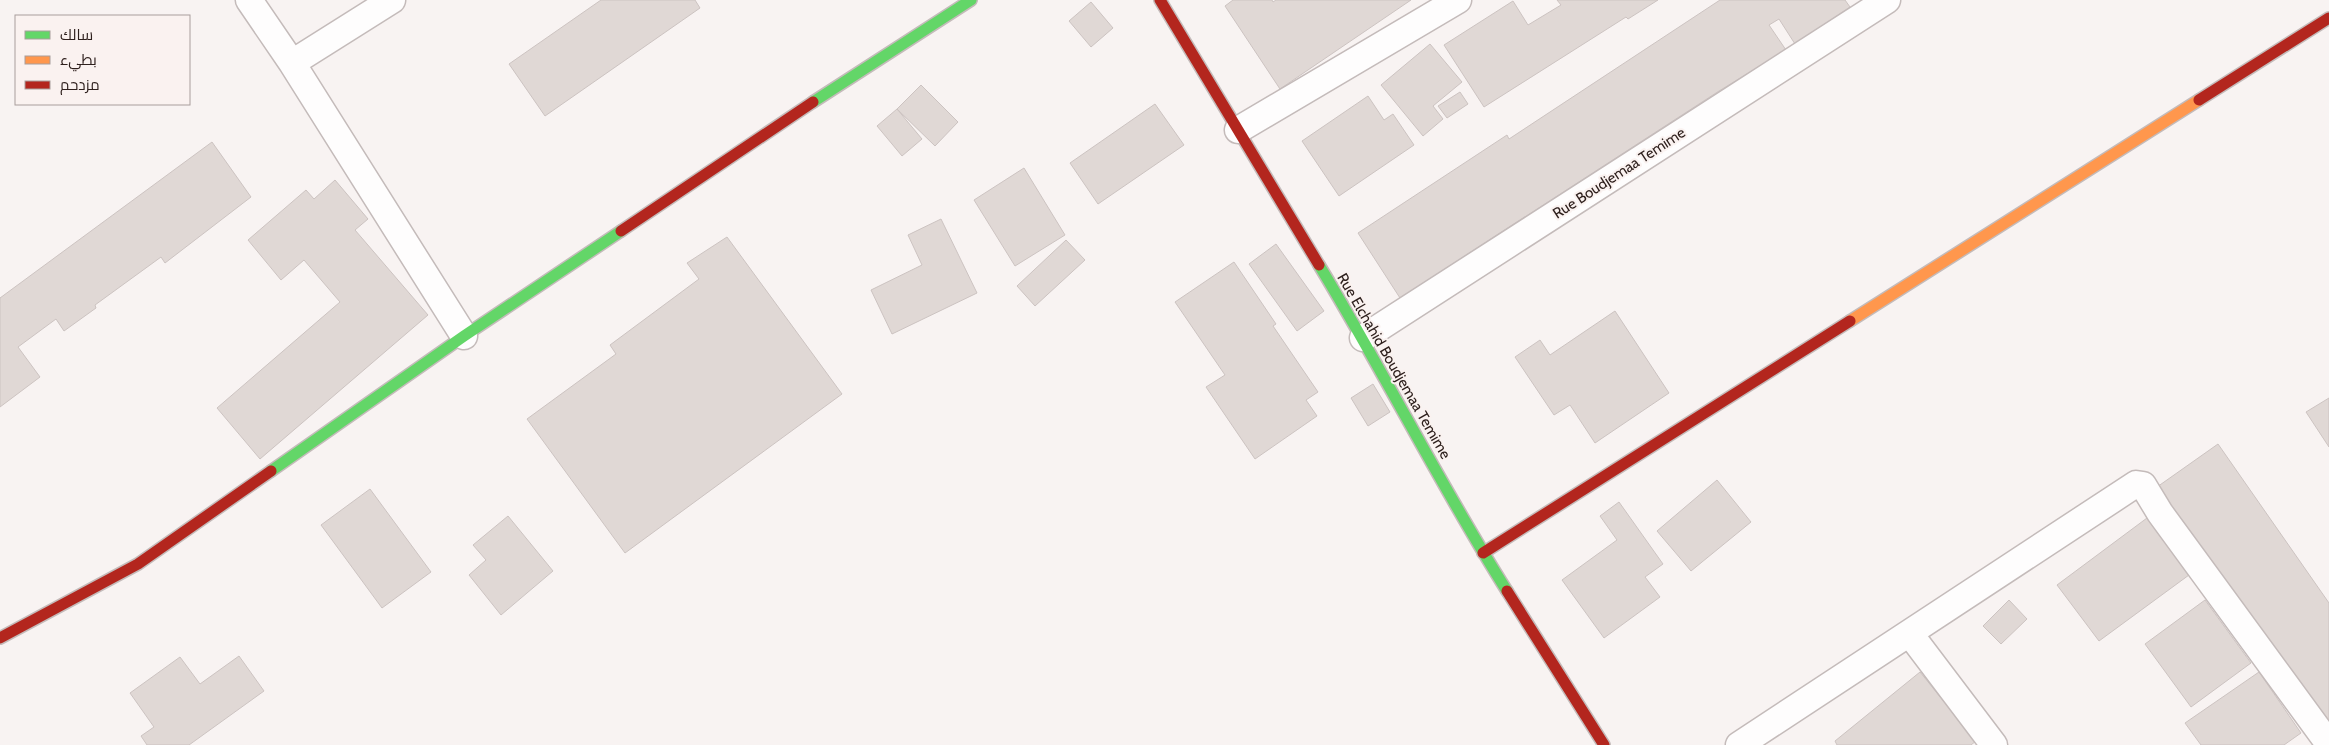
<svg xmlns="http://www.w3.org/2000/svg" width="2329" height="745" viewBox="0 0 2329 745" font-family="Cabin,Cairo,sans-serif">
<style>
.building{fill:#e0d8d5;stroke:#ccc3c1}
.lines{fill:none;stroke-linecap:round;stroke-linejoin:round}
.street-casing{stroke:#c4bbba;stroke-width:29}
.fast-casing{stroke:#c4bbba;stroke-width:14}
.slow-casing{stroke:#c4bbba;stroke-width:14}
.jam-casing{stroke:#c4bbba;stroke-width:14}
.street{stroke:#fefdfd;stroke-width:26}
.fast{stroke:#63d668;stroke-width:11}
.slow{stroke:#ff974d;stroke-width:11}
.jam{stroke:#b3261e;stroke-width:11}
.labels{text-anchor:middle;stroke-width:4;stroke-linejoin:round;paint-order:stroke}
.street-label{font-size:15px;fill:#2e201d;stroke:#faf2f0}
</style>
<rect width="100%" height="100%" fill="#f8f3f2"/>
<!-- building -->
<path class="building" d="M601 0H695L700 8 545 116 509 64Z
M1233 0H1272L1273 2 1276 0H1411L1280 89 1225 6Z
M1557 0H1658L1628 19 1626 17 1484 107 1444 45 1513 1 1528 25 1561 5Z
M1720 0H1845L1850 7 1795 44 1779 19 1769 25 1786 50 1719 91 1400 298 1358 233 1507 135 1509 139Z
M1091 2 1113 28 1091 47 1069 21Z
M1430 44 1462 82 1433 106 1443 119 1423 136 1381 85Z
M921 85 958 122 935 146 897 109Z
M1460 92 1468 104 1447 118 1438 106Z
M1368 96 1384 120 1393 114 1414 145 1339 196 1302 141Z
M1155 104 1184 145 1098 204 1070 163Z
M897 109 922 139 902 156 877 126Z
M212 142 251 197 165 263 161 257 95 305 96 308 64 331 56 319 18 347 40 377 0 407V298Z
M1024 168 1065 235 1015 266 974 200Z
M335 180 368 219 355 230 428 315 260 459 217 408 340 302 304 260 281 280 248 240 306 190 314 199Z
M941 219 977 293 892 334 871 290 922 265 908 235Z
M727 237 842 394 625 553 527 419 616 354 610 345 699 279 687 263Z
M1066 240 1085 260 1035 306 1017 286Z
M1276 244 1324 311 1297 331 1249 264Z
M1234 262 1276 324 1273 326 1318 392 1306 400 1317 416 1255 459 1206 387 1225 375 1175 302Z
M1615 311 1669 393 1595 443 1570 405 1554 415 1515 357 1540 340 1550 355Z
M1373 384 1390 412 1368 426 1351 398Z
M2329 398V447L2306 412Z
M2218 444 2329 603V729L2157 487Z
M1717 480 1751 522 1691 571 1657 531Z
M370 489 431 572 382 608 321 525Z
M1619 502 1663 564 1645 577 1660 597 1604 638 1562 580 1617 540 1600 516Z
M508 516 553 571 501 615 469 575 486 560 473 545Z
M2147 518 2189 575 2099 641 2057 585Z
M2009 600 2027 619 2001 644 1983 626Z
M2205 600 2251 663 2191 707 2145 644Z
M239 656 264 691 189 745H147L141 736 154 727 130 693 180 657 200 684Z
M1920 672 1976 741 1971 745H1837L1835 741Z
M2259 672 2301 733 2284 745H2201L2185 723Z"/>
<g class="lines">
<defs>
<path id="street" d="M249 0 292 63 464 336
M292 63 392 0
M1238 130 1458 0
M1363 338 1887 0
M1910 634 1994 745
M1739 745 2136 484 2143 485 2160 513 2329 744"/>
<path id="fast" d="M813 102 971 0
M1319 265C1384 372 1440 485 1507 591
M271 471 464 336 621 231"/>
<path id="slow" d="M1850 321 2199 100"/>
<path id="jam" d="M1160 0 1319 265
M2199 100 2329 18
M621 231 813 102
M1483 553 1850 321
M1507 591 1604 745
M0 638 138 564 271 471"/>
</defs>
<!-- street casing -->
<use href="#street" class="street-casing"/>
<!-- fast casing -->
<use href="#fast" class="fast-casing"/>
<!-- slow casing -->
<use href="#slow" class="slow-casing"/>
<!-- jam casing -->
<use href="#jam" class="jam-casing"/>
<!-- street -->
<use href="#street" class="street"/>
<!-- fast -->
<use href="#fast" class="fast"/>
<!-- slow -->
<use href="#slow" class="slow"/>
<!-- jam -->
<use href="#jam" class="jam"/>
</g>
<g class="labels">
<!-- street labels -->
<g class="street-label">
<text transform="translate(1619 173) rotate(-33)" y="5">Rue Boudjemaa Temime</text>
<text transform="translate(1394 366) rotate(60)" y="5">Rue Elchahid Boudjemaa Temime</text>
</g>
</g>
<!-- legend -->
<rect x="15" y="15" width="175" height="90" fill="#faf2f0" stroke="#a89e9c"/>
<rect x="25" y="31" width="25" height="8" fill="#63d668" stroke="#a89e9c"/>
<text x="60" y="40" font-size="15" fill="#2e201d">سالك</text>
<rect x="25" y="56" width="25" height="8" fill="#ff974d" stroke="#a89e9c"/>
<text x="60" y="65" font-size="15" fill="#2e201d">بطيء</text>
<rect x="25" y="81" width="25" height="8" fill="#b3261e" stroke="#a89e9c"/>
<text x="60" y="90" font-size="15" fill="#2e201d">مزدحم</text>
</svg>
